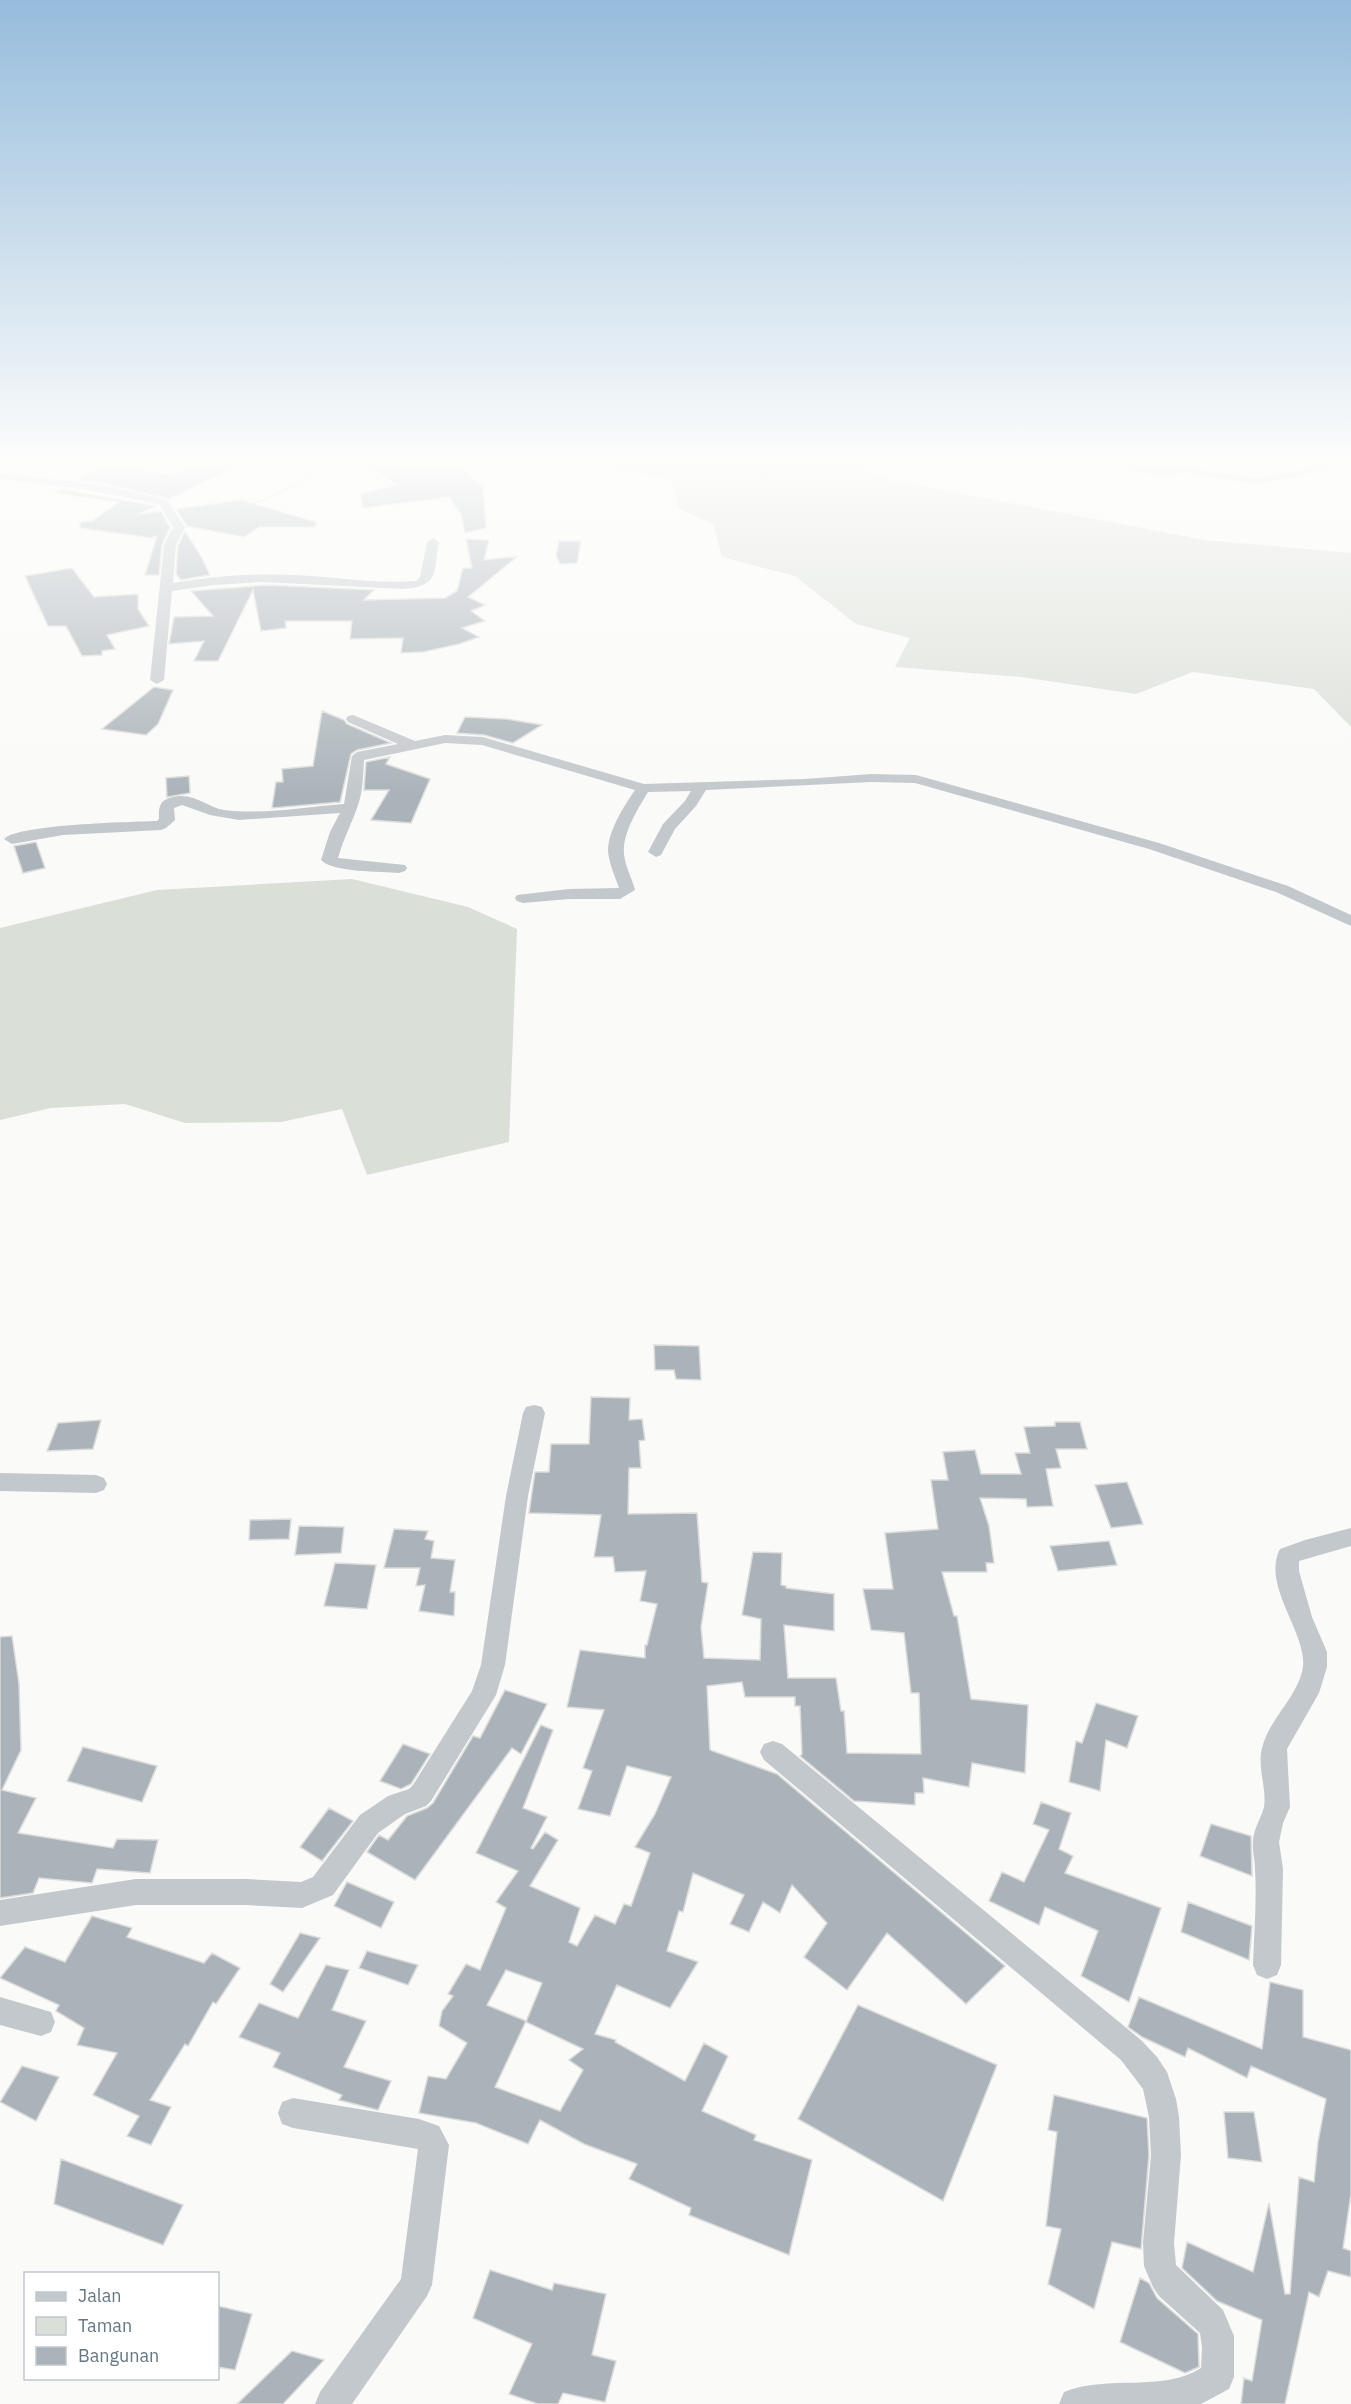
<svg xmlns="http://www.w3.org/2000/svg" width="1351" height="2404" viewBox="0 0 1351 2404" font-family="'IBM Plex Sans',sans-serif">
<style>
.green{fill:#dadfd7}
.building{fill:#aab3b9;stroke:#dcdcda;stroke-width:1.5;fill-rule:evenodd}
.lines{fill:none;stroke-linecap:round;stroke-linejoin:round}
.path{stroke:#bbbfc2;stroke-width:2;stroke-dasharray:2 2;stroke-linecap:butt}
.minor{fill:#c3c8cc;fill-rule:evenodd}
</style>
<rect width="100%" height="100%" fill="#fafaf8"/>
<!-- green -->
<path class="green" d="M595 459H845L890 480 1205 540 1351 553V727L1314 689 1193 672 1136 694 1021 677 895 667 910 638 856 624 795 576 722 557 713 524 679 509 671 478 604 469Z
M352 879 468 907 517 929 509 1142 367 1175 342 1109 281 1122 185 1123 125 1104 51 1108 0 1120V928L157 890Z"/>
<!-- building -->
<path class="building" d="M396 459H453L483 488 486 528 465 533 461 514 449 497 363 508 360 494 397 485 369 466Z
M203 460 233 468 169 499 103 483 77 480 104 464 173 475Z
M61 489 156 506 139 514 161 511 170 527 162 545 159 575H145L157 536 151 538 80 528V522L92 521 119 502 54 493Z
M241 500 316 522 315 527H259L244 537 187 526 176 509Z
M185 531 202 558 210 575 181 580 176 574 178 546Z
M466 539 489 540 484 560 518 556 468 597 485 605 471 611 485 621 462 628 479 637 459 644 423 652 401 653 403 638 350 639 352 621H285L286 628 261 631 253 590 218 661H194L204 641 169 644 174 617 213 616 191 591 268 585 374 590 364 600 445 598 457 591 463 568H472Z
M559 541H581L577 563 560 564 556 555Z
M72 568 94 597 138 594V609L149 626 107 635 115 649 102 651V655L82 656 66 626H48L25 576Z
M154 687 173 690 158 724 146 735 102 729Z
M322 711 344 720 347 724 391 743 357 750 351 754 340 802 272 808 276 782H283L282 769 313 766Z
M465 717 506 719 542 725 513 743 484 735 457 733Z
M390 757 386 764 430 779 411 823 371 820 389 790H364L366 762Z
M189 776 190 793 167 797 166 778Z
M36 842 45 868 23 873 14 846Z
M654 1345 699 1346 701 1380 676 1379 674 1370H655Z
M591 1397 630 1398 629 1420 642 1419 645 1440 639 1441 641 1468H629L628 1514 697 1513 702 1582 708 1583 701 1627 704 1658 760 1660 761 1619 742 1615 753 1552 782 1553 781 1585 786 1586V1588L834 1594V1631L784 1625 788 1678H836L841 1711H844L847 1753 921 1754 919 1693H911L904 1633 871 1630 863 1589H893L885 1533 938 1529 931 1480H948L943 1452 975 1450 981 1474H1021L1015 1453H1030L1024 1427 1055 1426V1422H1080L1087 1449H1056L1061 1468 1046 1469 1053 1506 1027 1507 1026 1499 980 1498 989 1526 994 1563H986L987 1572H942L954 1616H957L971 1699 1028 1705 1025 1773 972 1763 969 1787 923 1778 924 1793H915V1805L854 1801 800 1756 802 1754 800 1706H795V1697H745L742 1682 707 1686 710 1750 777 1774 1005 1966 966 2004 887 1933 847 1990 804 1957 827 1923 792 1885 780 1913 763 1902 749 1932 730 1924 744 1895 693 1873 683 1912 679 1911 667 1951 698 1962 670 2008 617 1985 595 2034 616 2040 615 2042 685 2081 704 2043 728 2056 702 2111 756 2135 754 2140 812 2160 789 2255 689 2215 691 2208 629 2179 637 2164 584 2144 540 2120 528 2144 476 2123 419 2113 428 2076 446 2079 467 2043 439 2026 442 2011 453 1996 448 1994 466 1964 480 1970 506 1908 496 1902 518 1871 476 1853 541 1725 553 1730 523 1808 547 1817 531 1848 533 1849 545 1832 558 1840 530 1886 580 1908 569 1942 577 1946 595 1915 615 1924 624 1904 631 1906 650 1853 635 1847 655 1814 671 1777 627 1766 610 1816 578 1809 592 1771 583 1768 604 1710 567 1707 580 1650 645 1658V1645H647L657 1604 640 1601 646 1571 615 1572 613 1557H594L601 1515 529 1513 535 1472H549L551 1444H589ZM506 1970 542 1983 526 2022 583 2049 569 2060 583 2070 560 2111 495 2087 526 2021 487 2005Z
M101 1420 93 1449 47 1451 58 1423Z
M1127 1482 1143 1524 1111 1528 1095 1485Z
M291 1519 289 1539 249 1540 250 1520Z
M299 1526 344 1527 341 1553 295 1555Z
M394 1529 428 1531 425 1539 434 1541 431 1558 455 1560 450 1592H455L454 1616 419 1611 425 1585 416 1586 420 1568H384Z
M1109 1541 1117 1565 1058 1571 1050 1546Z
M335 1563 376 1565 367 1609 324 1606Z
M12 1636 19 1684 21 1750 2 1790 36 1798 18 1833 113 1848 117 1839 158 1840 150 1873 97 1869 92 1883 39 1878 33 1893 0 1898V1637Z
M505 1690 547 1704 521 1754 512 1748 415 1880 367 1852 379 1835 388 1840 407 1816 427 1808 433 1803 473 1736 480 1738Z
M1096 1703 1138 1716 1127 1748 1106 1740 1100 1791 1069 1782 1076 1741 1082 1743Z
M403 1744 430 1754 411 1784 401 1789 380 1781Z
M83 1747 157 1766 142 1802 67 1781Z
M1041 1802 1071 1813 1059 1849 1073 1856 1065 1873 1161 1908 1129 2002 1081 1976 1098 1931 1045 1907 1039 1925 989 1901 1002 1872 1024 1882 1049 1830 1033 1824Z
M329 1808 353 1821 322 1861 300 1847Z
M1211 1824 1251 1836 1252 1876 1200 1856Z
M347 1882 394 1902 381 1928 334 1906Z
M1188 1902 1252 1926 1249 1960 1181 1932Z
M92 1916 132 1928 127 1937 204 1963 212 1953 240 1968 216 2004 213 2002 188 2046 185 2044 150 2100 171 2107 151 2145 127 2136 139 2116 93 2095 117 2053 77 2045 84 2028 56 2011 59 2005 0 1978 25 1947 65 1962Z
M300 1933 320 1938 283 1992 270 1984Z
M367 1951 418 1965 408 1985 359 1968Z
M326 1965 349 1970 332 2010 366 2021 344 2067 391 2081 378 2110 339 2100 342 2095 273 2067 280 2053 239 2037 259 2003 298 2018Z
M1270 1982 1303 1990V2037L1351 2050V2194L1343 2248 1351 2251V2277L1328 2271 1319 2297 1309 2292 1285 2404H1241L1244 2378 1252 2381 1262 2320 1217 2301 1182 2268 1187 2242 1253 2272 1269 2203 1285 2294H1290L1299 2177 1314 2182 1318 2142 1326 2099 1251 2066 1247 2078 1188 2048 1185 2057 1142 2037 1128 2027 1139 1997 1262 2049Z
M858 2005 997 2065 943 2201 798 2119Z
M22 2066 59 2077 36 2121 0 2102Z
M1054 2095 1147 2118 1149 2155 1141 2249 1112 2242 1094 2309 1048 2284 1061 2229 1046 2226 1057 2132 1048 2130Z
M1224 2112H1254L1262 2162 1228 2158Z
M61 2159 183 2205 163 2245 54 2204Z
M490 2270 552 2290 554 2283 606 2294 592 2355 616 2361 605 2402 563 2393 558 2404H538L509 2394 532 2344 473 2318Z
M1140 2278 1149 2283 1157 2298 1198 2334 1199 2367 1185 2373 1120 2342Z
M218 2306 252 2314 235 2370 218 2367Z
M292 2351 324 2360 283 2404H237Z"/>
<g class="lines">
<!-- path -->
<path class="path" d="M351 459 396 490
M188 511 214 516 234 512 293 487 337 459"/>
<!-- minor -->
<path class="minor" d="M1097 459H1114L1158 469 1186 467 1256 478 1296 471 1323 463 1324 459H1335L1331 467 1298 477 1256 484 1186 473 1158 475 1131 471Z
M0 473 102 485 167 500 185 527 176 545 173 583C213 576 255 573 296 575 336 577 376 584 416 581L420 577 427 542 433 538 439 542C433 573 440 586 403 589L262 582 214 585 172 591 164 680 157 684 150 680 164 545 173 527 159 504 82 489 0 479Z
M353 715 415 741 445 735 483 737 644 784 805 779 871 774 916 775 1159 843 1288 886 1351 915V926L1276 892 1149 849 915 783 871 782 706 790 696 806 675 829 661 855 656 857 648 852 663 824 685 801 691 791 648 792C638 809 622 833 624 854 625 866 632 878 635 890L620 899H569L523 903 517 901 515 898 517 895 569 889 619 888C615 876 609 864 608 851 608 831 624 806 635 790L482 745 445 743 364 760C363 776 363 793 357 808 351 825 343 840 338 858L405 865 407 868 405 871 399 873C381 871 333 873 321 860L330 832 340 813 239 820 210 815 182 805 174 808 175 820 166 828 161 830 63 835 12 844 4 839C18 824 132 822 157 821L159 819C158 802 163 798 180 796 196 795 208 807 224 810 263 815 304 807 344 804L352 756 357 752 398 744 348 722 346 719 348 716Z
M534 1405 542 1407 545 1413 528 1496 505 1665 496 1695 431 1801 426 1806 405 1814 378 1833 333 1895 302 1908 246 1905H136L0 1926V1900L136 1879H246L301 1882 313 1877 360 1815 388 1796 409 1789 413 1785 472 1691 481 1665 506 1496 523 1413 526 1407Z
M0 1473 96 1475 104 1478 107 1484 104 1490 96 1493 0 1491Z
M1351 1528V1546L1299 1561V1571L1312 1617 1327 1652V1667L1319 1693 1287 1749 1290 1807 1283 1823 1279 1842 1283 1869 1281 1965 1277 1975 1267 1979 1257 1975 1253 1965C1254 1933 1257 1901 1255 1869 1255 1860 1252 1851 1253 1842 1253 1829 1261 1819 1264 1807 1267 1789 1257 1767 1262 1748 1269 1719 1298 1697 1303 1667 1307 1633 1261 1585 1280 1549L1305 1540Z
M773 1741 782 1744 1141 2040 1157 2057 1167 2072 1176 2099 1179 2117 1181 2155 1174 2243 1176 2265 1223 2310 1234 2336V2377L1229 2389 1201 2404H1059L1064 2392C1109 2374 1162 2393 1201 2368L1202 2348 1200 2333 1159 2296 1153 2287 1144 2266 1143 2243 1151 2155 1149 2117 1143 2089 1121 2060 764 1760 760 1752 764 1744Z
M0 1997 51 2012 55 2022 51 2032 41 2036 0 2025Z
M293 2098 419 2119 439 2126 449 2145 432 2285 427 2296 352 2404H315L320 2392 401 2279 418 2149 293 2128 282 2124 278 2113 282 2102Z"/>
</g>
<!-- sky -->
<linearGradient id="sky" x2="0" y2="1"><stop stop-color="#96bcdc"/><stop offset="0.58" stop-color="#fdfdfc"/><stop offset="1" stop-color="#fdfdfc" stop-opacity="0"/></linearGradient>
<rect width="1351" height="796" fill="url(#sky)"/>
<!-- legend -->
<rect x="24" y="2272" width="195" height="108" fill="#ffffff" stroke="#c1c8cd" stroke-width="1.5"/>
<rect x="36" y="2292" width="30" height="9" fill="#c3c8cc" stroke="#c1c8cd" stroke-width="1.5"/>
<text x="78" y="2302" font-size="18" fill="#657683">Jalan</text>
<rect x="36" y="2317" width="30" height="18" fill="#dadfd7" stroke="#c1c8cd" stroke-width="1.5"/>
<text x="78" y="2332" font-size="18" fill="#657683">Taman</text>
<rect x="36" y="2347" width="30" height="18" fill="#aab3b9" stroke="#c1c8cd" stroke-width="1.5"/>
<text x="78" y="2362" font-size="18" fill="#657683">Bangunan</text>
</svg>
